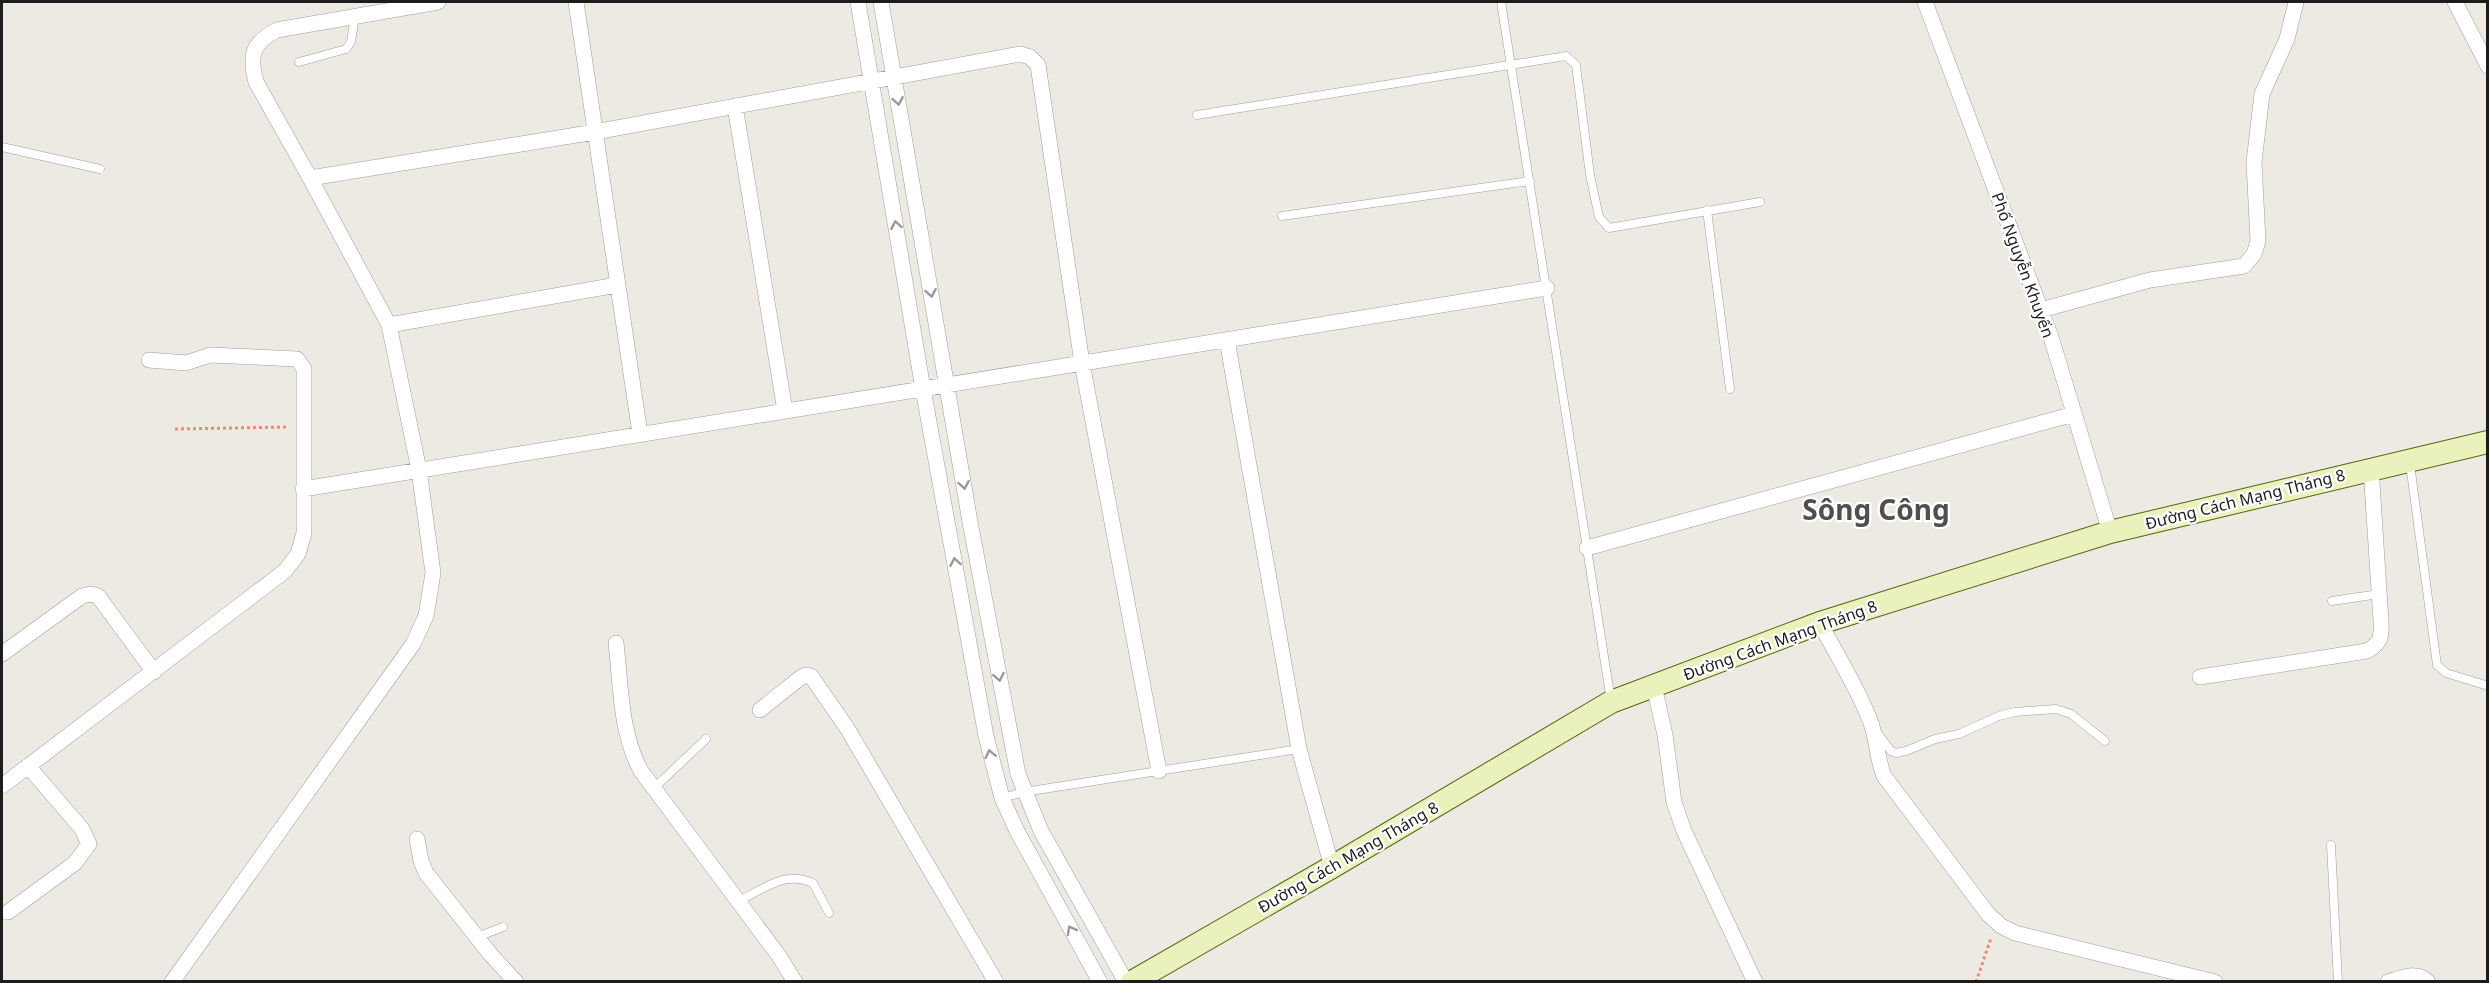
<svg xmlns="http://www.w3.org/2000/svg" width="2489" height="983" viewBox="0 0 2489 983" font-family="'Noto Sans',sans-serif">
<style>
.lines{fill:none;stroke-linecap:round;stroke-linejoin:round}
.lane-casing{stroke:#9d9d9d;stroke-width:9}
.street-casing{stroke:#9d9d9d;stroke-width:16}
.secondary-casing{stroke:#556511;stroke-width:24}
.path{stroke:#e98c77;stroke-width:3;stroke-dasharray:3 3;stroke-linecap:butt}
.lane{stroke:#fff;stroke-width:8}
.street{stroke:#fff;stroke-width:15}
.secondary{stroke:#eaf1bc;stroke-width:22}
.oneway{stroke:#999}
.labels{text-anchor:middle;stroke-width:4.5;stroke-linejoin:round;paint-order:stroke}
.street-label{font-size:16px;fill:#1c1c1c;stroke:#fff}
.town-label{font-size:28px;font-weight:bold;fill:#4f4f4f;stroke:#fff}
</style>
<rect width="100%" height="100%" fill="#eceae3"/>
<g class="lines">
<defs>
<path id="lane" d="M1501 2 1611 701
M299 62 346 49 351 42 355 16
M1197 115 1566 56 1576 65 1590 175 1599 217 1609 228 1760 202
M2 147 100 169
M1707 210 1730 389
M1282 216 1530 181
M2410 464 2437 665 2446 673 2488 686
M2332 601 2379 594
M1878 734 1891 751 1896 753 1906 751 1935 739 1959 734 1999 716 2015 712 2056 709 2071 714 2105 741
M654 788 706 739
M1002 798 1024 792 1299 749
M2331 845 2338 982
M739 901C764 889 785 870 813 883L829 913
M477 937 503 927"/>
<path id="street" d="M576 2 640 434
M858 2 923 389 986 736 1002 798 1017 831 1100 982
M881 2 970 522 1018 774 1041 831 1126 982
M1925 2 2051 337 2110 532
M2455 2 2488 66
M735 106 785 411
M310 178 595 132 1020 54 1030 57 1038 65 1082 363 1159 771
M2041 310 2150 280 2244 266 2254 254 2258 241 2254 162 2262 94 2287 39 2296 2
M389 325 617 285
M1227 340 1299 749 1332 867
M303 489 1547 288
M1587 548 2074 414
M1820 623C1837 656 1858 688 1871 723 1877 740 1877 759 1884 776L1988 914 2001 926 2015 933 2215 982
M616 643C621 686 620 732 641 771L779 956 795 982
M2 654 82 596 91 594 98 596 154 672
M2200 677 2367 651C2381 643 2382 636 2381 621L2371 468
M1654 686 1665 735 1674 802 1684 831 1755 982
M760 710 800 678 806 675 811 676 847 728 996 982
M2 786 285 571 298 554 304 533V369L297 359 210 355 186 363 149 360
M417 839 421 861 426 873 491 955 516 982
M8 912 75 863 89 844 82 829 28 766
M172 982 413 644 426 616 433 573 419 470 389 325 310 178 256 82C249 55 252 43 277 30L438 2
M2388 982C2401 978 2417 970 2428 982"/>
<path id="secondary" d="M1132 982 1332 867 1611 702 1820 623 2110 532 2488 442"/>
</defs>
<!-- lane casing -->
<use href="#lane" class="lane-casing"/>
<!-- street casing -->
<use href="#street" class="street-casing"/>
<!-- secondary casing -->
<use href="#secondary" class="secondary-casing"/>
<!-- path -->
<path class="path" d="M175 429 288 427
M1976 982 1991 938"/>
<!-- lane -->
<use href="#lane" class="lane"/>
<!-- street -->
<use href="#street" class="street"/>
<!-- secondary -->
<use href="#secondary" class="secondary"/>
</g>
<!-- one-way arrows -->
<defs><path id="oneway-chevron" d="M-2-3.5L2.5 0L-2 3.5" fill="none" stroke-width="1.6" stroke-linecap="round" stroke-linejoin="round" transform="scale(1.5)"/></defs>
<g class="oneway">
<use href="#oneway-chevron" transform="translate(898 101) rotate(80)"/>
<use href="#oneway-chevron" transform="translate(896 225) rotate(-100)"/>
<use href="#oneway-chevron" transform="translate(931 293) rotate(80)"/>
<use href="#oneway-chevron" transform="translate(964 485) rotate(80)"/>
<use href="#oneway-chevron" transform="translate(955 562) rotate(-100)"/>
<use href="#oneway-chevron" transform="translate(999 677) rotate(79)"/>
<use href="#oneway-chevron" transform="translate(990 754) rotate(-103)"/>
<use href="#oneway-chevron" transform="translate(1071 930) rotate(-119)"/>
</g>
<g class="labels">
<!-- street labels -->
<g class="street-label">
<text transform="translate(2023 265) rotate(70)" y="6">Phố Nguyễn Khuyến</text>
<text transform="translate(2245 499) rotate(-14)" y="6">Đường Cách Mạng Tháng 8</text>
<text transform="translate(1780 640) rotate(-20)" y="6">Đường Cách Mạng Tháng 8</text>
<text transform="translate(1348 857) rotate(-30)" y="6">Đường Cách Mạng Tháng 8</text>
</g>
<!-- town labels -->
<g class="town-label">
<text x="1876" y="520">Sông Công</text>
</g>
</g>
<!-- border -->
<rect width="2489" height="983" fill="none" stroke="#1c1c1c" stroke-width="6"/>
</svg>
